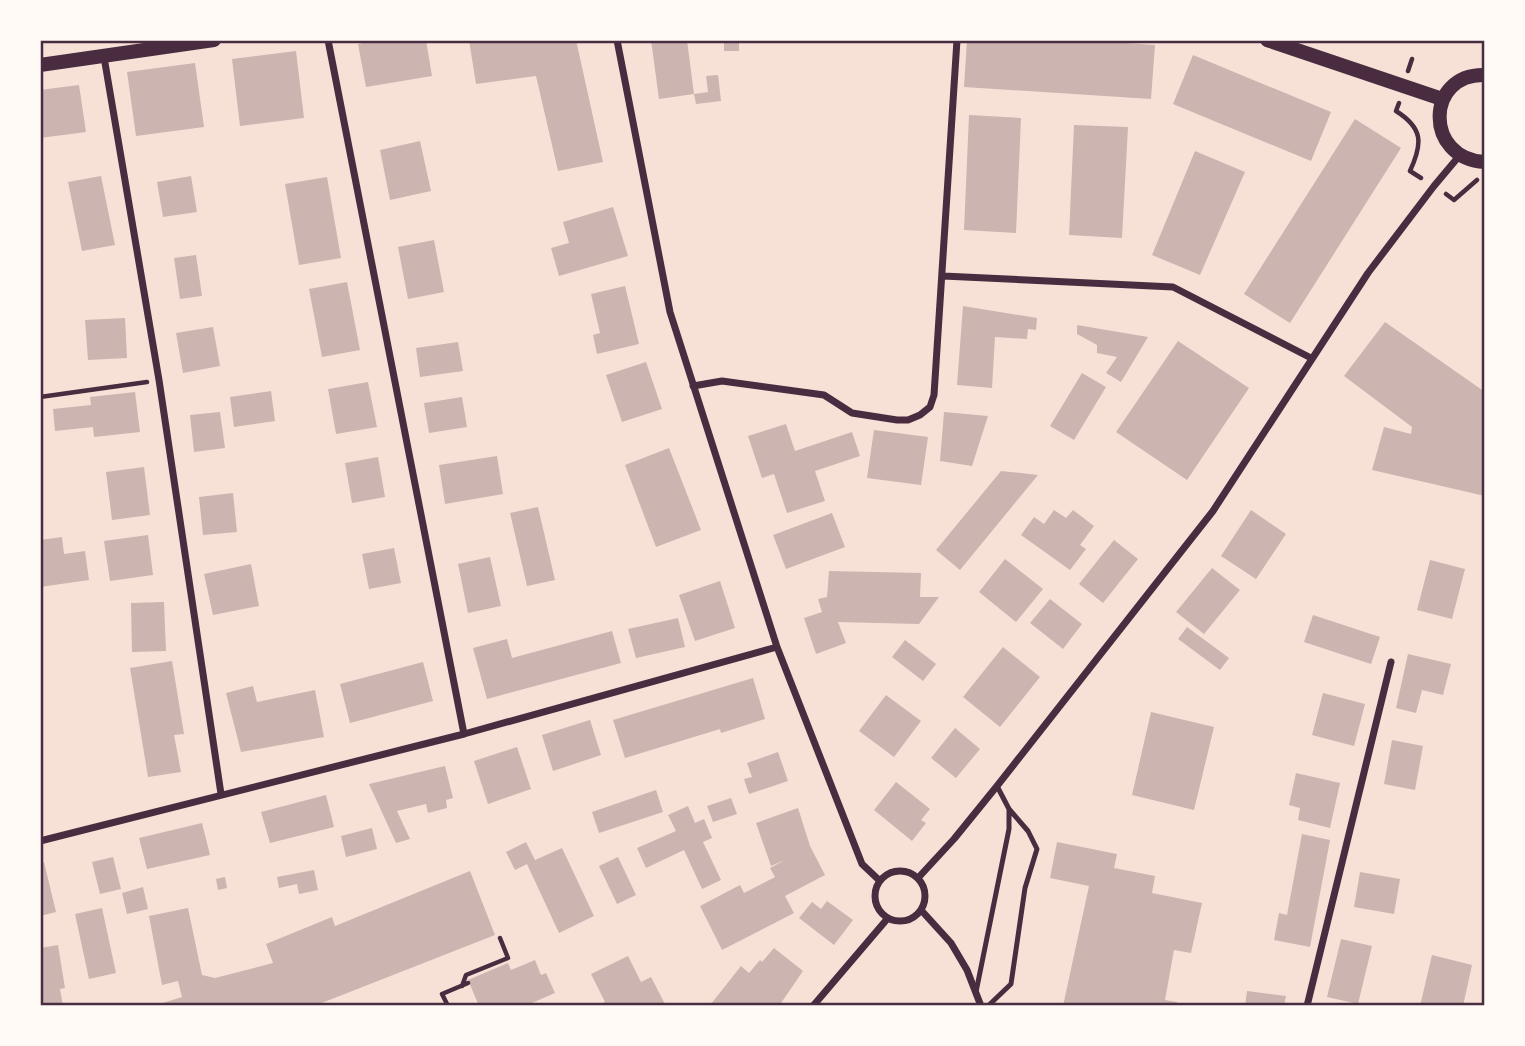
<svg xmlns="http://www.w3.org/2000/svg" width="1525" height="1046" viewBox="0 0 1525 1046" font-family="Inter,sans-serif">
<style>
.building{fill:#ccb4b1}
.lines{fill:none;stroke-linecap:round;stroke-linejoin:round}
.path{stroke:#4a2c40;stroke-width:4.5}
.service{stroke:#4a2c40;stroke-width:5}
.minor{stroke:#4a2c40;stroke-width:7}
.secondary{stroke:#4a2c40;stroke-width:14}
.neatline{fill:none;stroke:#4a2c40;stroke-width:2.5}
</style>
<rect width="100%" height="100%" fill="#f7e1d7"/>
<!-- building -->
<path class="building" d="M379 40H426L432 76 366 87 358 44Z
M469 40H576L603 162 558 171 536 76 476 84Z
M651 40H687L694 94 659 99Z
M724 40H739V51H724Z
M967 40H1079L1155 45 1151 99 964 87Z
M296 51 304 118 240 126 232 59Z
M1193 55 1331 112 1311 161 1173 104Z
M195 63 204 127 136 136 127 72Z
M718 75 721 101 696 104 694 94 708 92 706 76Z
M79 85 86 132 40 138V90Z
M969 115 1021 118 1016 233 964 230Z
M1355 119 1401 148 1290 323 1244 294Z
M1074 125 1128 127 1122 238 1069 235Z
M420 141 431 191 390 200 380 150Z
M1195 151 1245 172 1200 275 1152 255Z
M101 176 115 245 82 251 68 182Z
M191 176 197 212 163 217 157 182Z
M327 177 341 258 299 265 285 184Z
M613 207 628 256 559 276 551 248 569 243 563 222Z
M434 240 444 292 408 299 398 247Z
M196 255 202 296 180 299 174 258Z
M347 282 360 350 322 357 309 289Z
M625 286 639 344 597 354 593 335 600 333 591 294Z
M963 306 1037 318 1036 330 1028 329 1027 339 995 337 992 388 957 385Z
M125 318 127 358 88 360 85 320Z
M1385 322 1485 392V496L1372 470 1384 427 1411 434 1412 427 1344 376Z
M1077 325 1148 337 1121 382 1106 373 1117 357 1097 353V345L1077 334Z
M213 327 220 366 183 373 176 333Z
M1178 341 1249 388 1187 480 1116 432Z
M458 342 463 371 420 377 416 348Z
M646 362 662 409 622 422 606 375Z
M1082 373 1106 387 1074 440 1050 426Z
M368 382 377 427 336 434 328 389Z
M271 391 275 421 234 427 230 397Z
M135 392 140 432 94 437 93 427 55 431 53 409 91 405 90 397Z
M462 397 467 427 429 433 424 403Z
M220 412 225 448 194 452 190 415Z
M944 412 988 416 972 466 940 461Z
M786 424 795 451 852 432 860 456 815 471 825 501 787 513 774 474 762 478 748 436Z
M874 430 928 437 921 485 867 478Z
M669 448 701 530 656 547 625 465Z
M497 456 503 494 445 504 439 465Z
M378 457 385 497 352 503 345 463Z
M144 467 150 515 112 520 106 472Z
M1001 471 1038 475 960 570 936 550Z
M233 493 237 532 203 535 199 497Z
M538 507 555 580 527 586 510 513Z
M1054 510 1066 518 1073 510 1094 526 1080 545 1086 549 1070 570 1021 535 1034 517 1044 524Z
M1251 510 1286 534 1256 579 1221 556Z
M832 513 845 547 786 569 773 535Z
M148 535 153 575 110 581 104 541Z
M62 537 64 554 85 551 89 580 40 587V540Z
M1114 540 1138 559 1103 603 1079 584Z
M394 548 401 583 369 589 362 554Z
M490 557 501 606 468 613 458 564Z
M1005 559 1043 589 1016 622 979 592Z
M1430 560 1465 569 1452 619 1417 610Z
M251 564 259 606 213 615 204 574Z
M1212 568 1240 590 1204 634 1176 612Z
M829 571 921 573 920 597H939L919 624 838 622 846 643 816 654 804 618 822 612 818 599 827 597Z
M720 581 735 628 695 641 679 595Z
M1050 599 1082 624 1063 649 1030 623Z
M164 602 166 651 132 652 131 603Z
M1313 615 1380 637 1371 664 1304 642Z
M678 618 685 647 636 658 628 629Z
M1187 627 1229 658 1220 670 1178 639Z
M612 631 621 663 487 699 473 648 507 639 512 658Z
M905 640 936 664 923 681 892 657Z
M1003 647 1040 677 1000 727 963 697Z
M1408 654 1451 664 1443 695 1422 690 1416 713 1396 708Z
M172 661 184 734 174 735 181 772 148 777 130 668Z
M423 662 433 701 350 723 340 684Z
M753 678 765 719 721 733 720 729 625 758 613 720Z
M253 686 257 702 315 690 324 737 241 752 226 693Z
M1323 693 1365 704 1354 746 1312 735Z
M886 695 921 721 894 757 859 731Z
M1151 712 1214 727 1194 810 1132 795Z
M590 720 601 755 553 771 542 735Z
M955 728 980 749 956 778 931 758Z
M1392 740 1423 746 1415 790 1384 784Z
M517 747 531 789 488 804 474 761Z
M778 752 788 781 749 794 744 779 752 777 747 763Z
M445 766 453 798 446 800 447 808 428 813 426 804 397 811 410 839 396 843 369 784Z
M1296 773 1340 783 1330 828 1298 820 1300 808 1289 805Z
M896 782 930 809 921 820 926 823 912 841 874 810Z
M656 790 663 812 599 833 592 812Z
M326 795 334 827 270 843 261 812Z
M731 798 737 814 713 822 707 806Z
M688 806 695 823 704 819 712 838 703 842 721 880 702 889 684 850 646 868 637 848 676 831 668 815Z
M798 808 810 846 825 875 785 896 794 913 722 950 700 906 740 885 744 893 775 877 770 868 785 860 771 866 756 823Z
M202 823 210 855 147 869 139 838Z
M372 828 377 849 346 857 341 836Z
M1302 834 1330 840 1310 947 1274 940 1279 913 1287 915Z
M526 842 535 860 562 848 594 916 559 933 527 864 515 870 506 852Z
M1057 842 1117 854 1114 868 1155 876 1152 893 1202 903 1191 953 1174 950 1165 1000 1177 1002 1176 1006H1063L1089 886 1050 878Z
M113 857 121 889 100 894 92 862Z
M618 857 636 895 617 904 599 866Z
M44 862 56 912 40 916V863Z
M314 870 318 890 299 894 297 884 279 888 277 877Z
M470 871 495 935 314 1006H153L182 997 178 981 162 985 149 916 188 908 202 975 215 978 273 963 266 944 332 917 335 926Z
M1360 872 1400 879 1394 914 1354 907Z
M225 877 227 888 218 890 216 879Z
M143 887 148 909 127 914 122 893Z
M827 901 853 920 834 945 799 918 812 902 821 909Z
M102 908 116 973 89 979 75 914Z
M1341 939 1372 946 1358 1004 1327 997Z
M58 945 65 988 60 989 63 1006H40V948Z
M774 948 803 971 779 1006H713L711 1004 741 966 749 973 760 960 762 962Z
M1432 955 1472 965 1463 1006H1420Z
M628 956 641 982 651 977 666 1006H598L605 1002 591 974Z
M535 960 541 975 546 973 555 993 525 1006H479L468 980 508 963 511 970Z
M1247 991 1286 996 1284 1006H1245Z"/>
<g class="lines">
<!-- path -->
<path class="path" d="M1408 71 1412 59
M1399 103 1396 111C1423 128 1423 143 1410 171L1421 178
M1446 194 1454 200 1477 180
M40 397 147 382
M462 986 466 975 508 958 500 938
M448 1006 442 994 468 983"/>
<!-- service -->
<path class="service" d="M976 992 1009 829V809L997 786
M988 1006 1011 984 1025 888 1037 849 1028 831 1009 809"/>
<!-- minor -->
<path class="minor" d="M328 40 464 734
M617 40 670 312 777 647 862 864 880 881
M104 57 159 380 221 794
M943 276 1173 287 1311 358
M693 386 722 381 824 395 852 413 897 420H908L920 415 930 407 934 395 957 40
M40 841 464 734 777 647
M875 896a25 25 0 1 1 50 0a25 25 0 1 1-50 0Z
M918 878 954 839 997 786 1213 511 1368 273 1434 186 1460 155
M921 910 951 943 967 970 981 1006
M813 1006 888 918
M1307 1006 1391 662"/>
<!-- secondary -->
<path class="secondary" d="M1267 40 1442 99
M40 65 214 40
M1485 75C1425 73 1424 159 1485 162"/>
</g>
<!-- border -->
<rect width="1525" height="1046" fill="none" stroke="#fffaf5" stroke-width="84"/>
<rect x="42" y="42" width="1441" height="962" class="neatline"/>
</svg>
